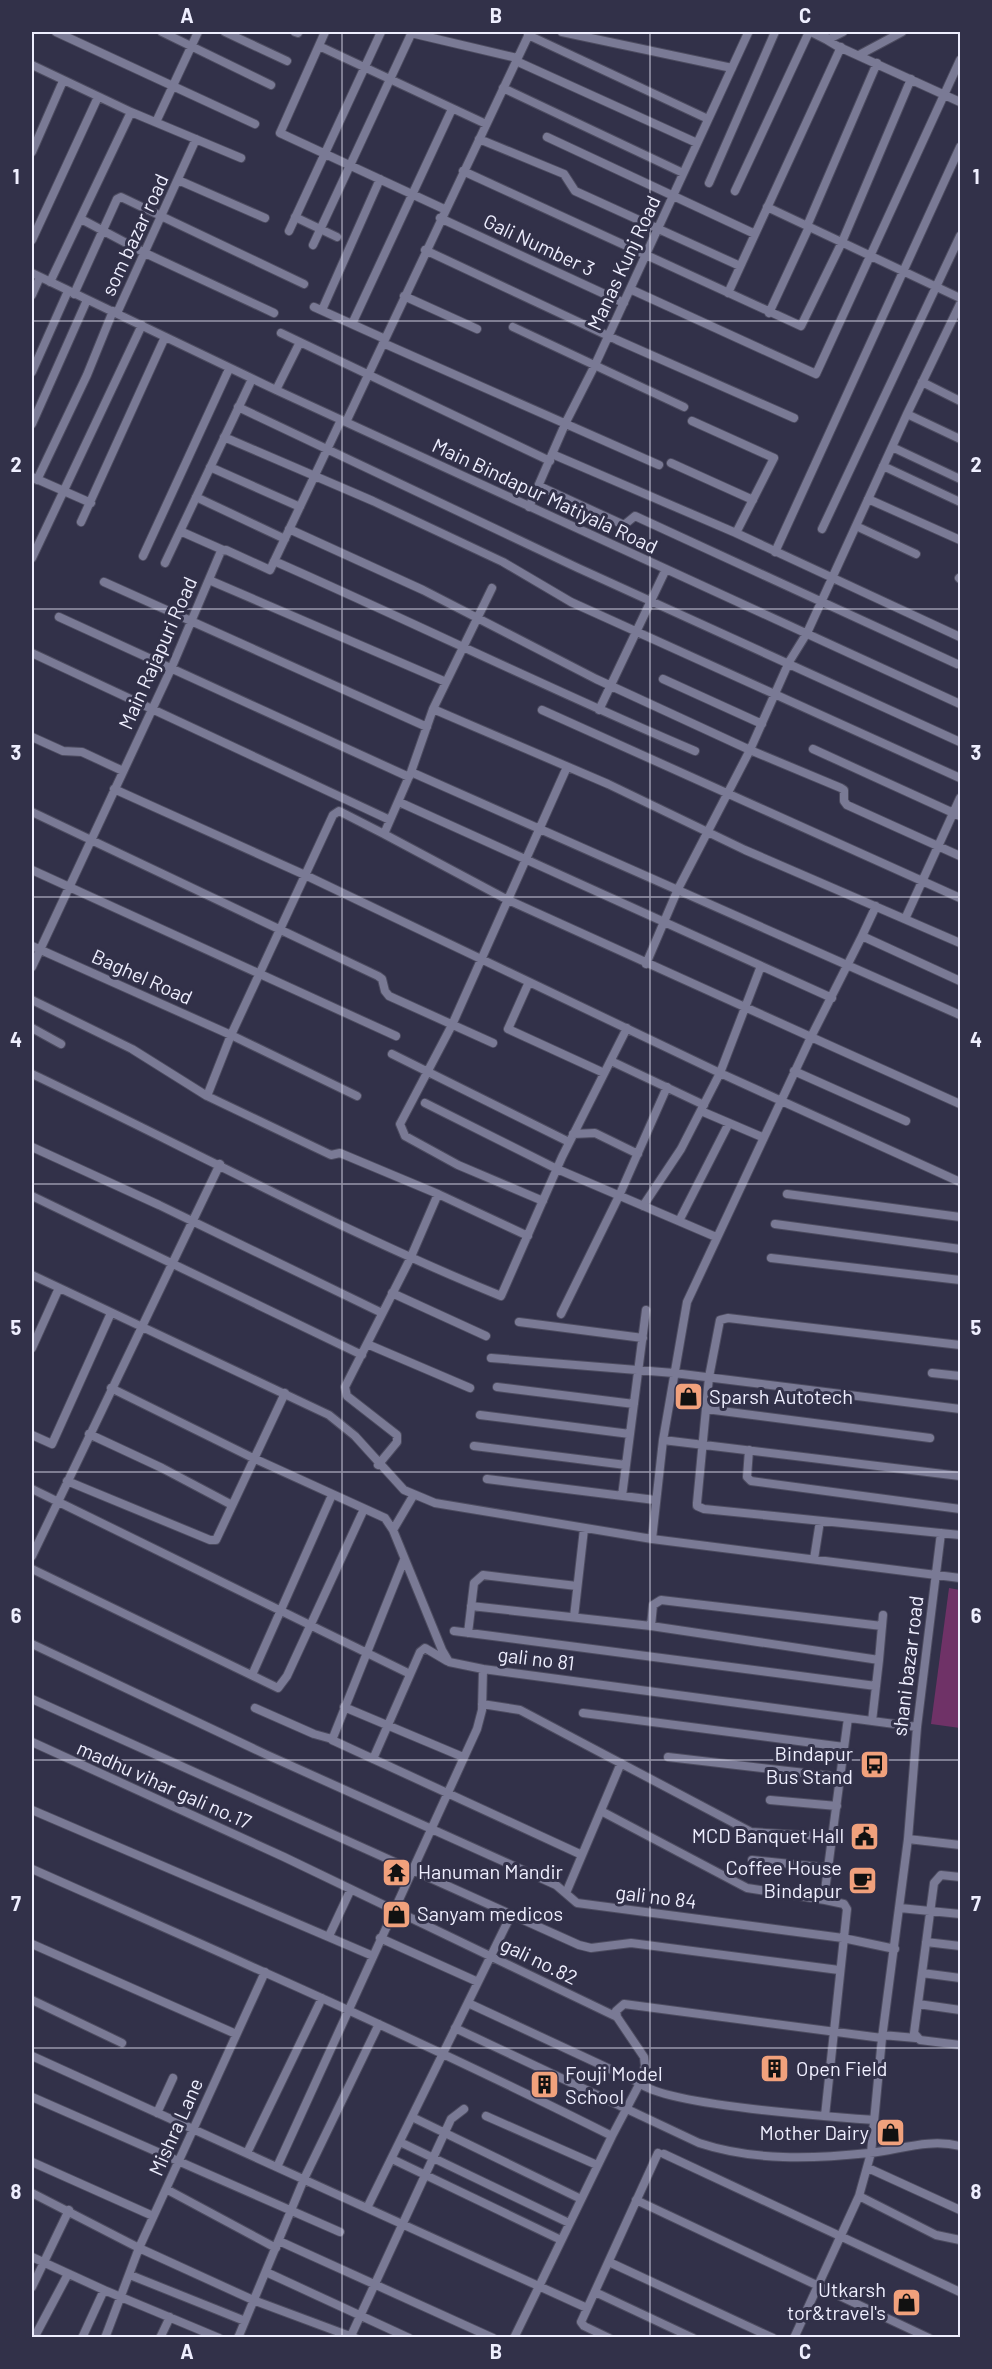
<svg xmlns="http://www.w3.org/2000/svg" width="992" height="2369" viewBox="0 0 992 2369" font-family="Barlow,sans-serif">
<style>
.green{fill:#6f3267}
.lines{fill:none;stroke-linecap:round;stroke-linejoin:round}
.street-casing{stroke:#4d4c60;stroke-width:10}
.street{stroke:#7a7a95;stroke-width:8}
.grid{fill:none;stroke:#eeeefe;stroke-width:1.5;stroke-opacity:0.55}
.labels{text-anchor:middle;stroke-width:6;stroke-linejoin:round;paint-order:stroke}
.street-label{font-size:20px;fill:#eeeefe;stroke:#323149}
.poi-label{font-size:20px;fill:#eeeefe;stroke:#323149;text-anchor:start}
.neatline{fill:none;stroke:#eeeefe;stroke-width:2}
.grid-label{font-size:20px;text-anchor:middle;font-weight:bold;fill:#eeeefe}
</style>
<rect width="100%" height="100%" fill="#323149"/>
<!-- green -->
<path class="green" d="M949 1588 960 1590V1728L931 1724Z"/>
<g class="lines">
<defs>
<path id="street" d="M56 32 255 124
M162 32 271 85
M225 32 287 61
M295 32 298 33
M325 32 280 133 444 209
M562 32 732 68
M811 32 827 40 843 32
M823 32 827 40 837 46 960 102
M411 33 517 58
M528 35 708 119
M319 46 486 124
M859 55 902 32
M516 61 697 143
M32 65 131 112 241 158
M503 88 683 173
M156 122 198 32
M547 137 755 234
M479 139 564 174 575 191 740 266
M32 152 63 81
M463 171 801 326 842 242 911 79
M178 180 265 218
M709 183 775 32
M735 191 809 32
M767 207 960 298
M295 217 337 237
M440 218 624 303
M81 219 145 253 274 313
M807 226 877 63
M289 231 381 32
M32 240 98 97
M313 245 412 32
M425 250 617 340 794 418
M32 273 276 390 960 704
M50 282 131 112
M630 289 816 374 960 60
M728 293 841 47
M74 294 117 199 121 197 304 284
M32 295 40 277
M404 296 477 329
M314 307 385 339
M322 310 380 179
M117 313 196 139
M769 313 809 227
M352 324 452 109
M513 327 684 407
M281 333 550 461
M383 343 659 465
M32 372 68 291
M922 382 960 401
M276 390 300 342
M238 407 578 568 960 742
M907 414 960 439
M692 421 774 458 736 533
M346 422 530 32
M32 424 87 300
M224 437 373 501 503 562 571 602 960 778
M892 447 960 479
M552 454 736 533 960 637
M671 463 753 500
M883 466 960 502
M210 467 300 507
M32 477 91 503
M37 480 87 375 113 311
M539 486 624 525 635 516 957 664
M196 497 285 539
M868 499 960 540
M529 507 566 422 595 365 748 33
M81 522 165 337
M856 526 916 554
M289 529 423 590 596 679 750 750 841 788 844 790V801L847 805 960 856
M822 529 960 236
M180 531 223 550
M775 552 960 147
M143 556 229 369
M32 558 142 325
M274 561C415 623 553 691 695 751
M165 563 252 379
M959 578 960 579
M209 580 446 682
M104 582 427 727
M59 617 409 777
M32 653 390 820
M663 679 762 724
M433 709 608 784 745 850 960 943
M542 710 960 898
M599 710 666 569
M32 737 63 751 82 752 123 771
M813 749 960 816
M411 772 960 1015
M114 789 305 875 720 1073 960 1182
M399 802 832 998
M32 812 378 976 382 979 385 991 389 996 493 1043
M384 834 506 899 811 1037 687 1302 663 1440 652 1539
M32 870 396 1036
M876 906 862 936 960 981
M905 919 960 798
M862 936 811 1037 960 1104
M32 946 231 1035 357 1096
M646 964 678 889 750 750 789 662 807 633 907 414 960 304
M32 967 171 669 221 551 226 550 270 570 341 420
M529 982 508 1029 604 1073
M32 1000 132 1049 207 1096 331 1155 340 1153 438 1194 528 1236
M32 1028 61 1044
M392 1054 569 1142
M611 1061 704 1105
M794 1071 906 1121
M32 1074C188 1148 341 1231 501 1296L562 1157 627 1028
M207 1096 231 1035 333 815 339 811 384 834 411 772 433 709 492 588
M425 1103 557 1169 716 1237
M701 1111 762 1137
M573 1134 595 1133 638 1154
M32 1147 159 1205 382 1313
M787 1194 960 1217
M32 1196 362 1355
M543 1201 458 1165 405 1136 400 1124 452 1025 567 767
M643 1206 681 1149 720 1073 761 966
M679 1221 729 1123
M775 1224 960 1249
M771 1258 960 1280
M32 1275 329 1415 355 1436 404 1490 435 1503 652 1539 960 1578
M392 1293 486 1336
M561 1314 619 1196 667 1087
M519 1322 643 1338
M367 1344 470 1388
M960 1345 728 1318 720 1320 709 1377 697 1503V1506L704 1509 960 1535
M32 1348 59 1288
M491 1358 674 1373 960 1409
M932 1373 960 1376
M497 1387 634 1404
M111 1388 253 1458 385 1518 393 1530
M706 1409 930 1438
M480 1415 630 1434
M89 1434 162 1468 232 1505
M32 1435 52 1444 111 1313
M663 1440 960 1476
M474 1446 626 1465
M749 1450 747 1477 751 1481 960 1509
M378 1465 397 1442V1435L347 1396 345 1387 410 1259 438 1194
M487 1479 655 1500
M67 1481 210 1540H216L285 1393
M32 1489 410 1674
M413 1496 393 1530 442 1650 449 1662 483 1669
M622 1496 646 1310
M32 1556 220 1164
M814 1559 820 1521
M404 1560 332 1740 582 1855
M32 1569 278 1688 287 1676 364 1509
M471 1606 651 1626 879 1660 872 1721
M574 1617 584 1529
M651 1626 653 1605 661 1600 882 1626
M454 1631 876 1686
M468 1633 474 1583 483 1575 577 1586
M32 1644 265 1754 556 1885 577 1903 843 1938 895 1949
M879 1660 883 1615
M252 1675 332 1495
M32 1699 579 1945 591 1948 631 1943 839 1970
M482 1704 520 1710 751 1832 833 1837
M344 1707 463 1757
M255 1708 314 1734 332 1739
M583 1713 844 1747
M32 1742 284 1857 617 2017
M668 1757 840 1777
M373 1759 420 1652 425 1648 447 1661
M770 1800 837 1806
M32 1810 373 1956
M601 1811 747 1888 825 1900
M908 1839 960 1845
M752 1860 829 1868
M32 1869C226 1955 421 2040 612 2136L514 2338
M960 1877 941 1875 934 1883 914 2033 920 2040 960 2045
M566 1893 621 1763
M900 1908 960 1914
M329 1936 351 1889
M380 1938 478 1982
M926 1942 960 1946
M32 1944 236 2034
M922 1973 960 1978
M32 2000 122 2043
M468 2003 640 2083 612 2136
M918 2004 960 2010
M455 2028 699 2143C754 2161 812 2159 869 2153 899 2150 929 2138 960 2146
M882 2035 916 2038
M32 2056 587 2308
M32 2097 340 2232
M157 2113 173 2078
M486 2116 597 2165
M825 2116 847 1909 844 1904 825 1900 824 1898 848 1718
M412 2117 581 2199
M874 2120C833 2117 664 2105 640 2083L645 2066 644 2057 617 2017 616 2011 624 2004 882 2038
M400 2142 569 2223
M247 2153 322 1998
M664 2154 960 2292
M392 2159 561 2240
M32 2162 153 2216
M277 2167 477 1729 482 1710 483 1669 917 1727
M868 2168 960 2210
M166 2189 276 2248
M32 2193 139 2248 253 2300 355 2338
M859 2196 936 2235 960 2240
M636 2200 929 2338
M367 2208 511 1915
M279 2241 493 2338
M32 2257 104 2290 219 2338
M609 2262 773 2338
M266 2272 409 2338
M130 2275 245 2321
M32 2287 69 2210
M595 2292 693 2338
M34 2338 68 2274
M82 2338 104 2290
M105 2338 139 2248 265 1972
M160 2338 170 2317
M238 2338 304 2179 379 2024
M350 2338 451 2119 464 2109
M609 2338 584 2326 581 2322 658 2153
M794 2338 859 2196 871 2153 882 2038 908 1839 917 1727 941 1533"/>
</defs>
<!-- street casing -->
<use href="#street" class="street-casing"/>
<!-- street -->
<use href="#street" class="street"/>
</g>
<!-- grid -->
<path class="grid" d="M342 32V2338M650 32V2338M32 321H960M32 609H960M32 897H960M32 1184H960M32 1472H960M32 1760H960M32 2048H960"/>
<!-- icons -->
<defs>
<symbol id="shop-square" viewBox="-11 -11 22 22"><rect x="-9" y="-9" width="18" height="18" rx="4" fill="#f1a17c" stroke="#323149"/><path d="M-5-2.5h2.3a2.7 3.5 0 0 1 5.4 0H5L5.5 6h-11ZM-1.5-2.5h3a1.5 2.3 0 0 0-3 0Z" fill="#111"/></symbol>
<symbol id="bus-square" viewBox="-11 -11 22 22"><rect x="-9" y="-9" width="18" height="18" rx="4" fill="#f1a17c" stroke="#323149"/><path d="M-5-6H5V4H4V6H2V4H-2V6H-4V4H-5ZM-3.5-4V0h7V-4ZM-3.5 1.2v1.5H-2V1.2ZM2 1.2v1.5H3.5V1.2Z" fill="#111"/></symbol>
<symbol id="civic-square" viewBox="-11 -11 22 22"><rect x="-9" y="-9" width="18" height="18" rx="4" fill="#f1a17c" stroke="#323149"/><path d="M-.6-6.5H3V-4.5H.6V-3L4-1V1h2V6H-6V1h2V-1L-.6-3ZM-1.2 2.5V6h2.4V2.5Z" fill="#111"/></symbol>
<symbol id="temple-square" viewBox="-11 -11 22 22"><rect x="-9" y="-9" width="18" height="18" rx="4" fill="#f1a17c" stroke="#323149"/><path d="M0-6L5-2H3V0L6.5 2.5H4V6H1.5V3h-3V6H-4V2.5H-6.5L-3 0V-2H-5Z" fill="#111"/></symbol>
<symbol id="cafe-square" viewBox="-11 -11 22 22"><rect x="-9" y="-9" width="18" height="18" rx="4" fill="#f1a17c" stroke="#323149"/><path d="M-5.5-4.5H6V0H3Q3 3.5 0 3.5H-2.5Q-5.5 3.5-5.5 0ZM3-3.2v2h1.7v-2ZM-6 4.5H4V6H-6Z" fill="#111"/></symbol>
<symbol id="building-square" viewBox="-11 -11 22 22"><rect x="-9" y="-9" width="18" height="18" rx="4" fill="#f1a17c" stroke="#323149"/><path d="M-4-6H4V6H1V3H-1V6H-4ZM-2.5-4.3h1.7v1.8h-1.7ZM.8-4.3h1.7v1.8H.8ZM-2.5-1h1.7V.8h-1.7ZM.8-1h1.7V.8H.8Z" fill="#111"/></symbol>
</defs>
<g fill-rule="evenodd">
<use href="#shop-square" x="672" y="1380" width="33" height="33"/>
<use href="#bus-square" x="858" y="1748" width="33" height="33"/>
<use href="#civic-square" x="848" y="1820" width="33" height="33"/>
<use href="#temple-square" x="380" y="1856" width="33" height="33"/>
<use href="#cafe-square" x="846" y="1864" width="33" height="33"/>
<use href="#shop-square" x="380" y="1898" width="33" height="33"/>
<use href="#building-square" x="758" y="2052" width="33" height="33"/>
<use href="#building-square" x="528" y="2068" width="33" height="33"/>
<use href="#shop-square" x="874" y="2116" width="33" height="33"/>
<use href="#shop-square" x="890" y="2286" width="33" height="33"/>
</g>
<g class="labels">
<!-- street labels -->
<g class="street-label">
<text transform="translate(135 235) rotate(-65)" y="7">som bazar road</text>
<text transform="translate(539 245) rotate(25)" y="7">Gali Number 3</text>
<text transform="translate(624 263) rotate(-65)" y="7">Manas Kunj Road</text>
<text transform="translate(545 496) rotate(25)" y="7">Main Bindapur Matiyala Road</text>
<text transform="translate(158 653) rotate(-66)" y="7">Main Rajapuri Road</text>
<text transform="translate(142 977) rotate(24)" y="7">Baghel Road</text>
<text transform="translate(536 1659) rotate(7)" y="7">gali no 81</text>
<text transform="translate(908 1666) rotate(-83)" y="7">shani bazar road</text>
<text transform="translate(164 1785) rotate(24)" y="7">madhu vihar gali no.17</text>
<text transform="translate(656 1897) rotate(7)" y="7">gali no 84</text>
<text transform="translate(539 1961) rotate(26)" y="7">gali no.82</text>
<text transform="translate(176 2127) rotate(-66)" y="7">Mishra Lane</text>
</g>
<!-- poi labels -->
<g class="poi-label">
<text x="709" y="1404">Sparsh Autotech</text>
<text x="853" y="1761" text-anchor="end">Bindapur<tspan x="853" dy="23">Bus Stand</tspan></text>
<text x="844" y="1843" text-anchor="end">MCD Banquet Hall</text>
<text x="842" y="1875" text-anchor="end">Coffee House<tspan x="842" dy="23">Bindapur</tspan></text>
<text x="418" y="1879">Hanuman Mandir</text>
<text x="417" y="1921">Sanyam medicos</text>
<text x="796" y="2076">Open Field</text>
<text x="565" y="2081">Fouji Model<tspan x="565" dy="23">School</tspan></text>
<text x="869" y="2140" text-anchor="end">Mother Dairy</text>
<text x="886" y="2297" text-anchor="end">Utkarsh<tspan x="886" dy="23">tor&amp;travel's</tspan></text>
</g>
</g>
<!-- border -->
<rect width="992" height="2369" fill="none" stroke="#323149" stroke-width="66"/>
<rect x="33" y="33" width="926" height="2303" class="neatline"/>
<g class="grid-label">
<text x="187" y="23">A</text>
<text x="496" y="23">B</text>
<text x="805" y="23">C</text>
<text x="16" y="184">1</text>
<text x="976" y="184">1</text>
<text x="16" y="472">2</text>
<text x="976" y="472">2</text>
<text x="16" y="760">3</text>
<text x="976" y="760">3</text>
<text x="16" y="1047">4</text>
<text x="976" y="1047">4</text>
<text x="16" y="1335">5</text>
<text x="976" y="1335">5</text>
<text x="16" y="1623">6</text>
<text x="976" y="1623">6</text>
<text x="16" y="1911">7</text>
<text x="976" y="1911">7</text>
<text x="16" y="2199">8</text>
<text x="976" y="2199">8</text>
<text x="187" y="2359">A</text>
<text x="496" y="2359">B</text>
<text x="805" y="2359">C</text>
</g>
</svg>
